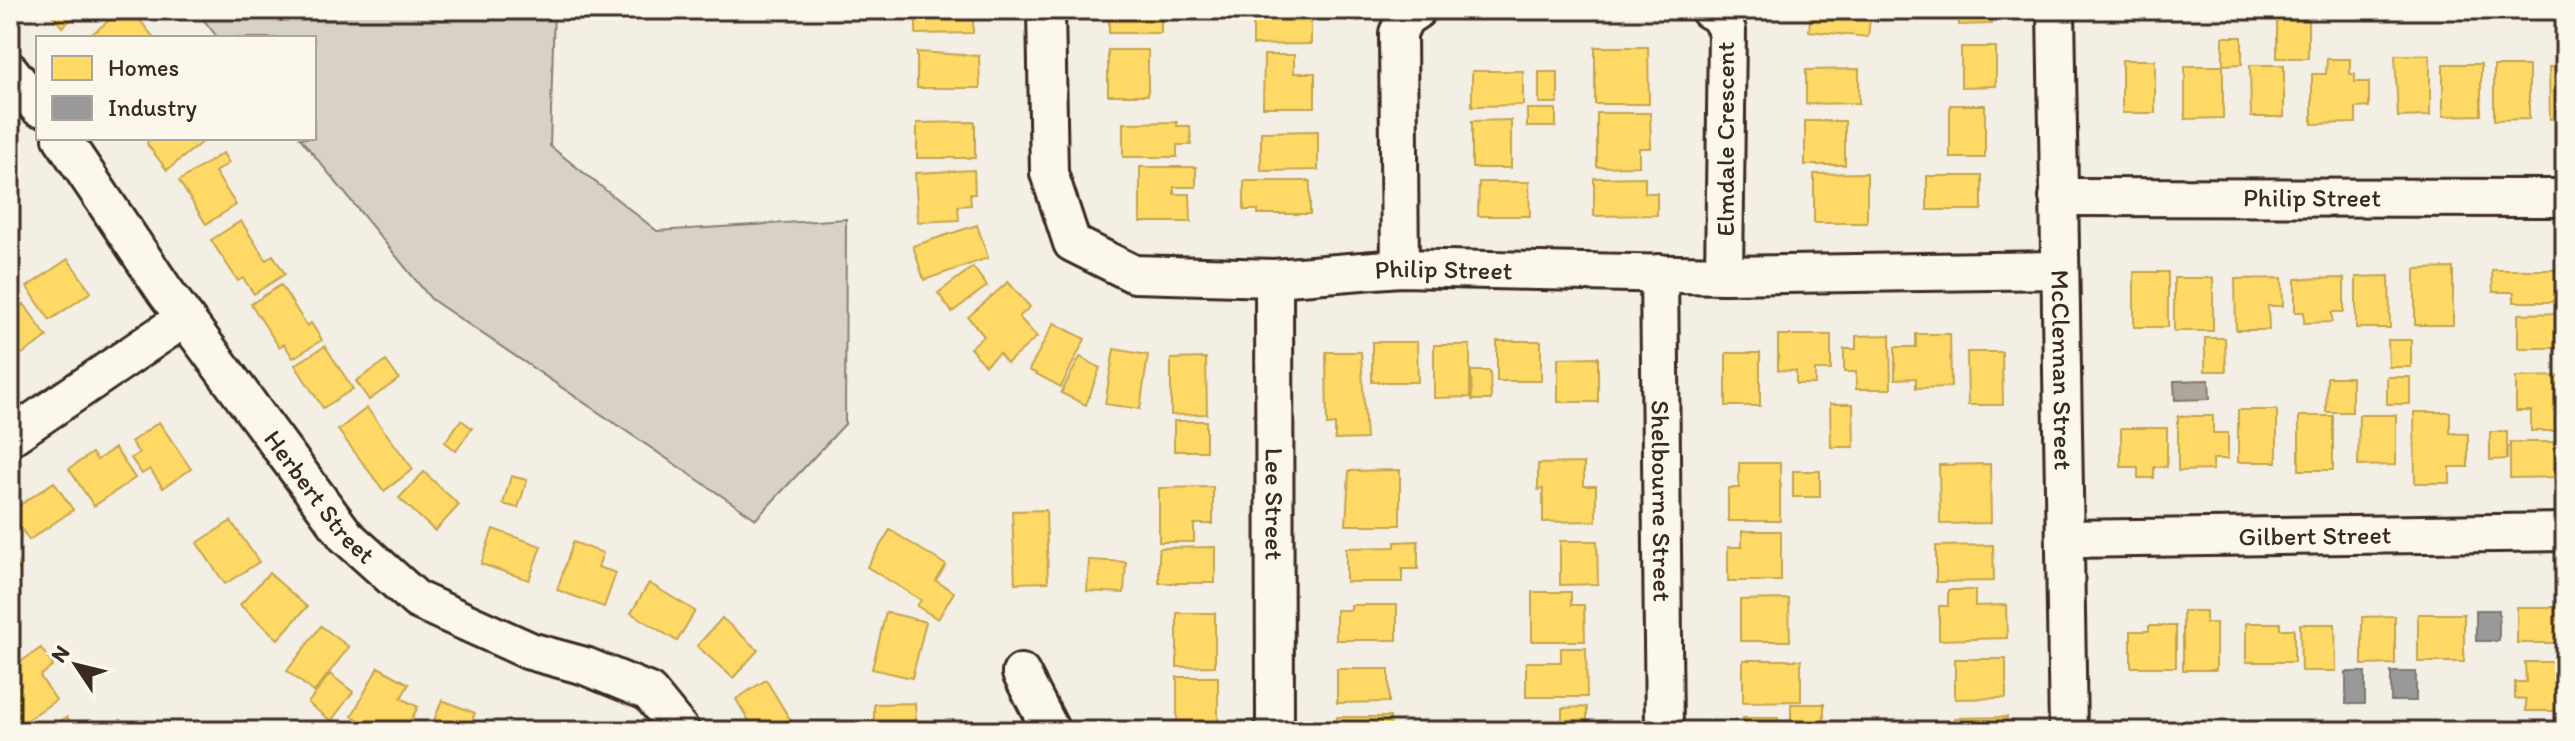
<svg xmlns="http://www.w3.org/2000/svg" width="2575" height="741" viewBox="0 0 2575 741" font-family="Itim,sans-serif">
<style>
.green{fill:#d8d1c6;stroke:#8a7e72;stroke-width:2}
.water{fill:#afa69a;stroke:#817468;stroke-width:2}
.homes{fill:#ffd966;stroke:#c4a450;stroke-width:2}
.industry{fill:#999;stroke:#7d7874;stroke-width:2}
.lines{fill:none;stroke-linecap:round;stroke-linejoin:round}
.minor-casing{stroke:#3b2a1e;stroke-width:42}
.minor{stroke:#fbf7ec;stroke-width:36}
.labels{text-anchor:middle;stroke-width:8;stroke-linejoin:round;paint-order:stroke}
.street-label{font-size:26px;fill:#3b2a1e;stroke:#fbf7ec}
</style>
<rect width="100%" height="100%" fill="#f3efe4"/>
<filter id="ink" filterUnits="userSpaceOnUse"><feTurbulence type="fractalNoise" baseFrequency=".0125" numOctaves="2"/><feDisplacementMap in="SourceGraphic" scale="16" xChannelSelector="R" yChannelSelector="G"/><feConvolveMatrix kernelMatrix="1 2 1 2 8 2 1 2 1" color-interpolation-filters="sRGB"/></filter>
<g filter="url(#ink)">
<!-- green -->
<path class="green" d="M196 10H554L550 146 657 231 846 219 845 424 756 519 431 299 300 138H314V38H218Z"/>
<!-- water -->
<path class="water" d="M2209 380 2210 399 2175 400 2174 381Z"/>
<!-- homes -->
<path class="homes" d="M48 10H83L62 27Z
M122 10H132L154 38H87Z
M916 10H973V33L916 34Z
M1109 10H1161V33H1109Z
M1253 10H1311V44L1253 45Z
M1811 10H1871L1868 37 1809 31Z
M1959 10H1992V24L1959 25Z
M2277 18H2308V58H2277Z
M2223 37H2242V64L2223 65Z
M1595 47H1648L1649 104H1595Z
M1961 47H1996V86L1961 87Z
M1108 50H1148V95H1108Z
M917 52 979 56 980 88H917Z
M1264 55H1294V73H1315V107H1263Z
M2395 55H2430V116L2398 117Z
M2327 59H2350V74H2355V82H2369V107L2356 108V123L2312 124V74H2326Z
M2122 60H2155V113H2122Z
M2443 64H2481V115L2443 116Z
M2250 65H2284V117H2251Z
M2185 66H2223V118L2185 119Z
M2494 66H2529V119L2494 120Z
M2565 66V119H2550L2549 67Z
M1859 69V103L1806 104V70Z
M1472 71H1523V105L1472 106Z
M1539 72H1558V103H1539Z
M1950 105H1985V158H1950Z
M1527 109H1556V127H1527Z
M1597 113H1650L1651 148H1639V166L1597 167Z
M1511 120V168H1472V121Z
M1805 121H1845V165H1805Z
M975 122V158H917V123Z
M1177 122V126H1190L1191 145H1177V157H1123V123Z
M1318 131V170L1261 171V132Z
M149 138H207L167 170 147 144Z
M223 153 229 163 215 172 236 205 206 224 179 181Z
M1140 167H1196V187H1174V194H1190L1191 222H1140Z
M974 170 975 194H970L971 205 958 206 959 220 918 222 915 173Z
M1867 173V223H1814V174Z
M1927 176H1982V210H1927Z
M1645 177V193H1657V215L1594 216V178Z
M1244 181H1310V214H1258V210H1244Z
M1479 182H1529L1530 216H1478Z
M241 221 266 260 273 255 285 274 254 294 243 278 238 281 211 240Z
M977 225 988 258 924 280 913 246Z
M68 259 91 292 50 320 27 287Z
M973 267 987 286 952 312 938 293Z
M2453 268V325H2415V269Z
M2492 270H2563V302H2514V292H2493Z
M2134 272H2168V327H2134Z
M2389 276 2390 328H2356V277Z
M2174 278H2213V331H2174Z
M2282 278 2283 306H2268L2269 330H2236L2235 279Z
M2344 278V312H2332V322L2304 323V312H2295V279Z
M1008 282 1030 307 1019 317 1037 337 1007 363 999 353 985 365 970 348 984 336 968 317Z
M281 285 307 326 311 323 322 340 293 358 284 344 279 347 251 304Z
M24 304 47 337 10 362V314Z
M2565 313V348H2518V314Z
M1054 323 1085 339 1061 387 1029 370Z
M1916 334H1950L1951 387 1916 388V378L1895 379V347H1916Z
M1778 335H1831V370H1815V384H1796V371L1778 370Z
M1890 335 1891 389H1856V372H1844V349H1856V336Z
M2205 338H2225L2226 371H2205Z
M2388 340H2411V367H2389Z
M1497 341H1541V381H1497Z
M1372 342H1417L1418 382H1372Z
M1434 345H1470V397L1434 398Z
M325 346 353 389 323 408 295 365Z
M1114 349 1148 355 1140 409 1105 404Z
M1326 352H1361L1366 439 1335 440V424L1327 425Z
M1967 352H2002L2003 405H1968Z
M1726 353H1760V406H1726Z
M1080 357 1100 368 1086 405 1061 393Z
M1598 357V402H1558V358Z
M1206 358 1207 414 1171 415V359Z
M386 361 399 379 369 400 356 381Z
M1471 371H1490L1491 400H1472Z
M2565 376 2562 431H2531V411H2516V377Z
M2327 377H2352V412H2326Z
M2387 377H2410V404H2387Z
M1830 404H1853L1854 447H1831Z
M367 408 413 469 384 491 338 430Z
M2238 410H2277V462H2238Z
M2414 412H2450V433L2468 434V467H2450V483H2415Z
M2359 415H2396V465L2358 466Z
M2178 416H2213V433H2228V459H2213V470L2178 471Z
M2299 416H2333V470H2299Z
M461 420 472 428 456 451 445 442Z
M1174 421H1206V451H1174Z
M159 422 191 469 163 488 150 469 142 474 131 458 139 453 131 442Z
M2121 428H2167V467H2154V478H2138V467H2121Z
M2490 432H2507V459L2490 460Z
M2510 442H2565V477L2510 478Z
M115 448 135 478 94 506 69 469 92 453 97 460Z
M1584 463V486H1596V521L1543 522V489L1538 490V464Z
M1739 463H1780V521H1728V488H1739Z
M1990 464 1991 523 1940 524 1939 465Z
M1400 470V525H1346L1349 471Z
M1793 471H1820V497H1793Z
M424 472 459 505 435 531 399 498Z
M511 476 527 480 518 508 503 504Z
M54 482 73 510 29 540 10 512Z
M1213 487V524H1194V542H1159V488Z
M1046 510 1048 582 1015 583 1012 511Z
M231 521 259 562 225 584 197 543Z
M493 529 541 546 529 580 481 564Z
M890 530 946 565 936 581 954 592 938 619 917 606 921 600 867 567Z
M1742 531H1781V581H1728V547H1742Z
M1418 541V569H1402V582H1346V548L1395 547V542Z
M1560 541H1597L1598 584 1560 585Z
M573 542 603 553 598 567 616 573 604 607 557 590Z
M1993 545 1994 581 1936 582V546Z
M1215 547V583H1159V548Z
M10 552 20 568 10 575Z
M1089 560 1126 562 1124 593 1087 591Z
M269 573 307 607 278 639 240 605Z
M649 583 695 611 677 641 631 613Z
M1948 590H1975V606L2006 605 2007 638 1939 640V606H1948Z
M1532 592H1571V605H1584L1585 641H1532Z
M1789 599 1790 641H1740V600Z
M1351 605H1397V640H1336V610H1351Z
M2517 607H2565V643H2517Z
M2183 611H2206V623H2216V670H2183Z
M886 612 926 622 912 678 872 669Z
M1177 613H1215V666L1177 667Z
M2418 614H2464V662H2418Z
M2395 616V664L2362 665V617Z
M722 618 758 650 733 678 697 646Z
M2246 623H2280V629H2294V662H2246Z
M2300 624H2335L2336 671H2301Z
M321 626 349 647 314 692 287 671Z
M2149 626H2176V667H2131V631H2149Z
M41 648 53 666 40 676 56 700 11 731 10 693 21 685 10 669Z
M1561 648H1586L1587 697H1526V662H1561Z
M1955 659H2006V698L1955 699Z
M1743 660H1801V701L1743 702Z
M2525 662H2563V711H2526V700L2515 699V682H2526Z
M378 667 409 684 401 698 418 707 405 731H380L352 716Z
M1337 669H1389V702L1337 703Z
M330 674 353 692 331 721 308 703Z
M1177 677H1218V730L1177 731Z
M766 680 791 721 781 728 783 731H755L736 699Z
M442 700 475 713 468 731H430Z
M915 703 916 721 935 722V731H874V704Z
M1791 704H1824V727H1791Z
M1587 707V731H1528V721L1562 720V708Z
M67 717 76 731H46L50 728Z
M1337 717H1390L1391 731H1337Z
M2007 717V731H1955V718Z
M1743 718H1778V731H1743Z
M2565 723V731H2528V724Z"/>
<!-- industry -->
<path class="industry" d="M2476 610H2499V641H2476Z
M2346 672H2365V704H2346Z
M2391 672H2416V701H2391Z"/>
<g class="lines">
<defs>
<g id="minor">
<path id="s1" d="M1046 10 1049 173 1072 243 1134 274 1274 278 1400 268 1724 275 2059 270"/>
<path d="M1709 10 1718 15 1727 30 1724 275"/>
<path id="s2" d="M2056 10 2068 731"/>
<path d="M10 71 38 107"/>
<path id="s3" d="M62 138 165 291 346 536 417 600 530 651 585 666 649 692 681 731"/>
<path id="s4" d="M2058 197 2565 198"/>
<path d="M1400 268 1398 33 1405 18 1417 10"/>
<path id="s5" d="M1659 273 1664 731"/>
<path id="s6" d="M1274 278 1275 731"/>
<path d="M10 437 185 318"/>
<path id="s7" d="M2065 539 2565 532"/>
<path d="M1021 673 1051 731"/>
</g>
</defs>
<!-- minor casing -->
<use href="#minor" class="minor-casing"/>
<!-- minor -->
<use href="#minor" class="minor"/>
</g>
</g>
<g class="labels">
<!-- street labels -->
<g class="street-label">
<text transform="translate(1725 139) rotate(-90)" y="9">Elmdale Crescent</text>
<text dy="9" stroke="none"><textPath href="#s4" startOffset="254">Philip Street</textPath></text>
<text dy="9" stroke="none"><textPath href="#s1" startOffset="616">Philip Street</textPath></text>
<text dy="9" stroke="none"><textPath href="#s2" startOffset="360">McClennan Street</textPath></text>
<text dy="9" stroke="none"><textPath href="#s3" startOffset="442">Herbert Street</textPath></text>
<text dy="9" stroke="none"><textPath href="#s5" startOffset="228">Shelbourne Street</textPath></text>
<text dy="9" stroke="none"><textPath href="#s6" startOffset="226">Lee Street</textPath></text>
<text dy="9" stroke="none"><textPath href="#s7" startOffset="250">Gilbert Street</textPath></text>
</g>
</g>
<!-- margin -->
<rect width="2575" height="741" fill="none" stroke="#fbf7ec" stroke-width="40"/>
<rect x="20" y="20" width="2535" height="701" fill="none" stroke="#3b2a1e" stroke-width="3" filter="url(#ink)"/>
<!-- legend -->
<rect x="36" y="36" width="280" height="104" fill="#fbf7ec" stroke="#aea59a" stroke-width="2"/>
<rect x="52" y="56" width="40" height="24" fill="#ffd966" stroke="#aea59a" stroke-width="2"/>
<text x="108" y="76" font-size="24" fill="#3b2a1e">Homes</text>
<rect x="52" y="96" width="40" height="24" fill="#999999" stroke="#aea59a" stroke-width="2"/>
<text x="108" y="116" font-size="24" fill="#3b2a1e">Industry</text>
<!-- north arrow -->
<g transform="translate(76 665) rotate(305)" stroke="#fbf7ec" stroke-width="6" paint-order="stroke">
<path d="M0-6L14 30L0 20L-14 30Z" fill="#3b2a1e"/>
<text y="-12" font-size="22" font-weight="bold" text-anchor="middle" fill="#3b2a1e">N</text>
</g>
</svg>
